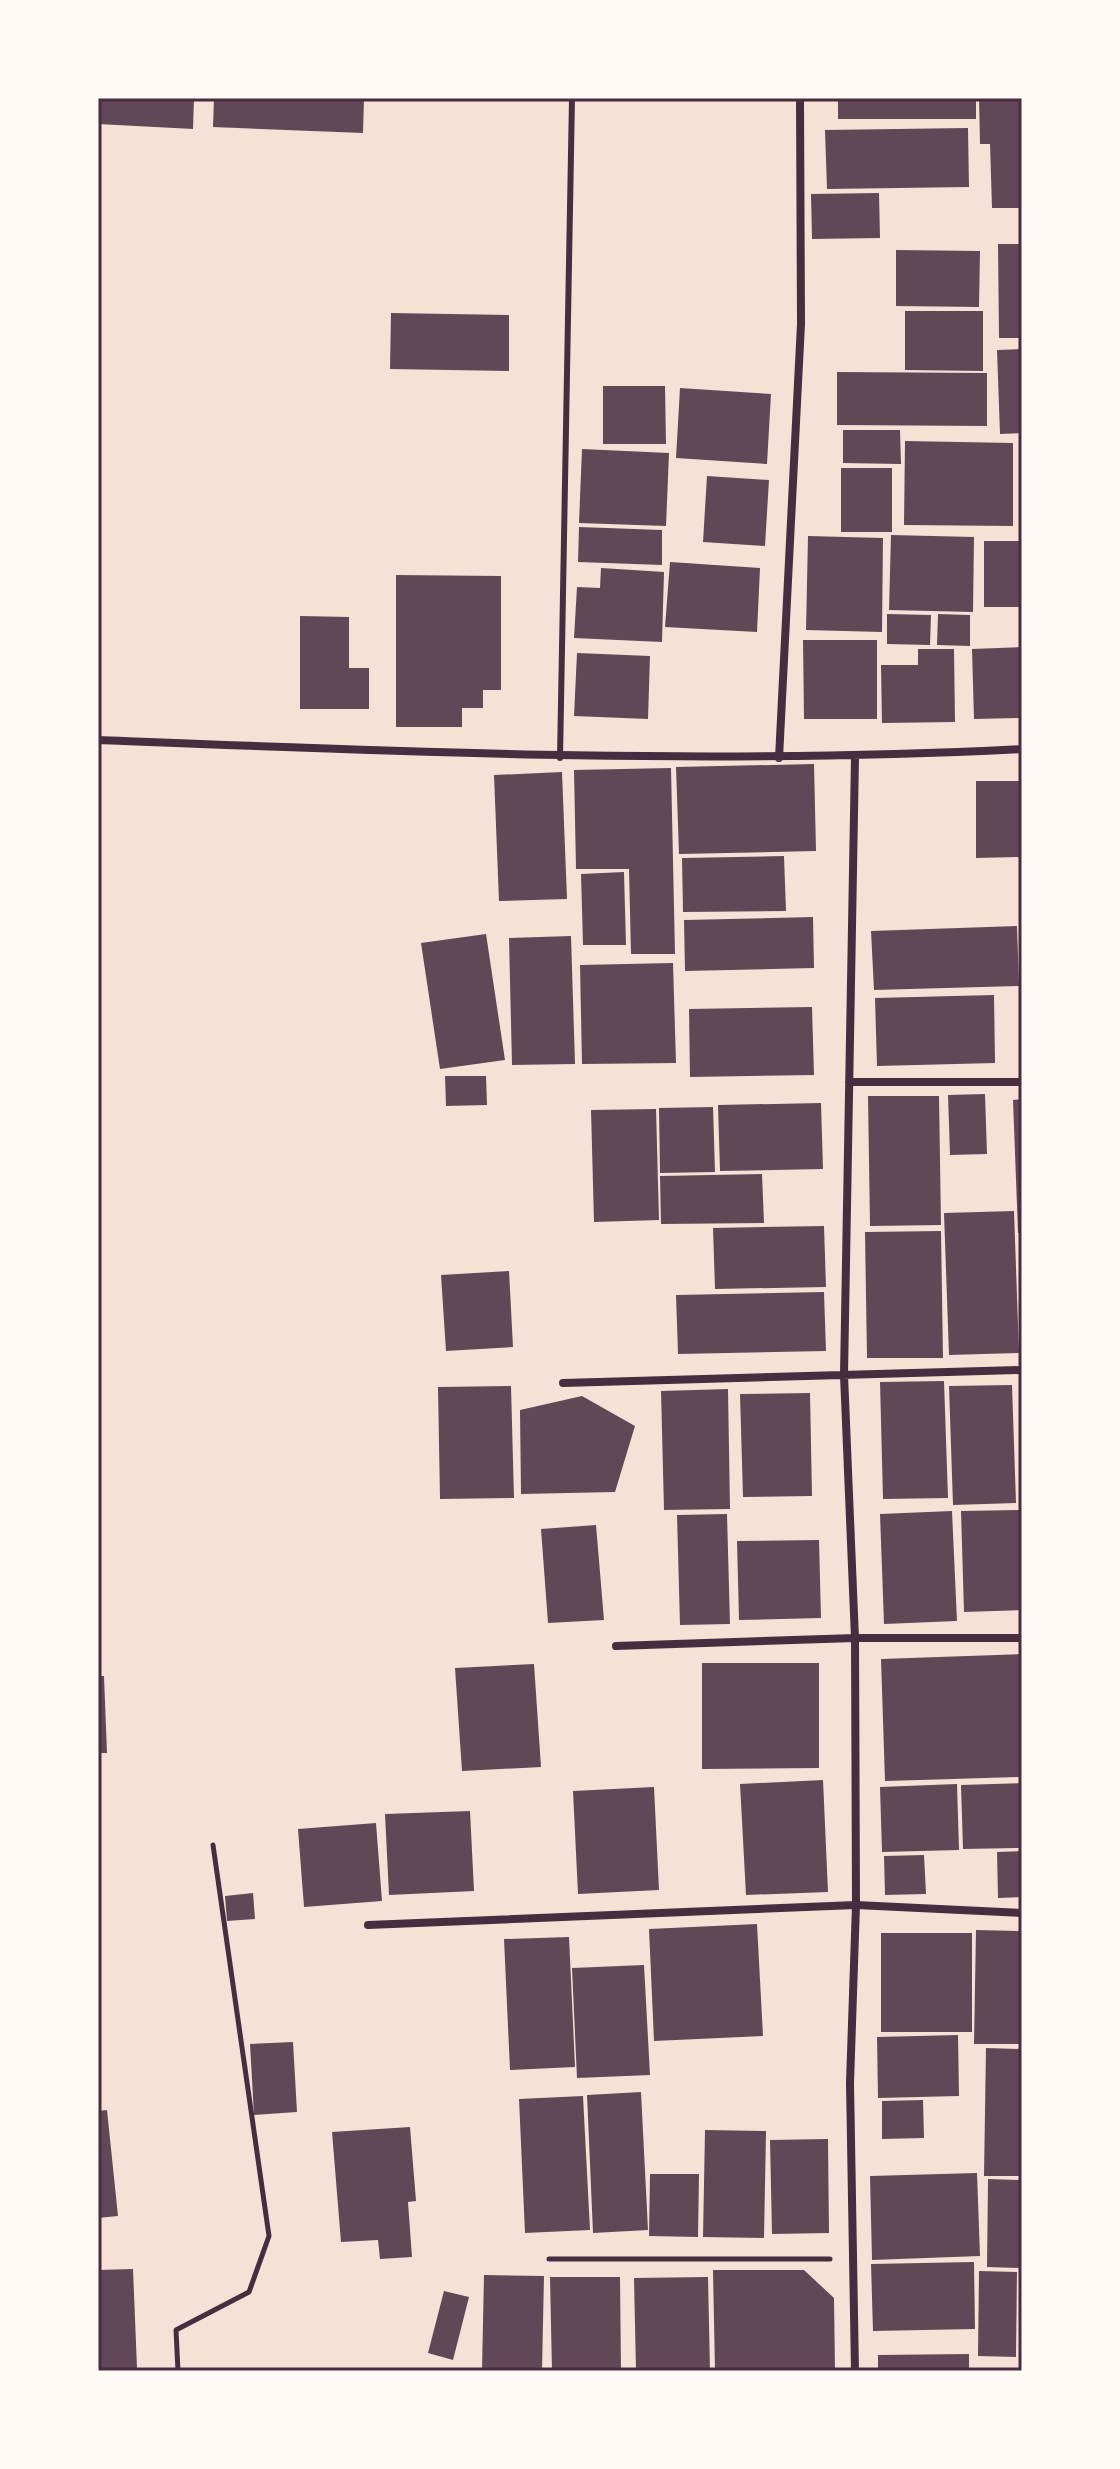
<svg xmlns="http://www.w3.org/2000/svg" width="1120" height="2469" viewBox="0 0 1120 2469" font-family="Helvetica,sans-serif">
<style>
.building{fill:#644757}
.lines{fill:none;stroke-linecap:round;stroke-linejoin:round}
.path{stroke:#4a2c40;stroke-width:5}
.service{stroke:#4a2c40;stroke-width:6}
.minor{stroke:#4a2c40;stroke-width:8}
.neatline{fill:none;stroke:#4a2c40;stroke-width:3}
</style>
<rect width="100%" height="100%" fill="#f7e1d7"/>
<!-- building -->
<path class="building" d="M98 98H194L193 129 98 124Z
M214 98H364L363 133 213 127Z
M838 98H976V119H838Z
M979 98H1022V208H992L990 144H980Z
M968 128 969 187 827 189 825 130Z
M879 193 880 238 812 239 811 194Z
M998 244H1022V338H999Z
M896 250 980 251 979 307 896 306Z
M905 311H983V371L905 370Z
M391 313 509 315V371L390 369Z
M1022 349V433L1000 434 997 350Z
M837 372 987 373V426L837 425Z
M603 386H665L666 444H603Z
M680 388 771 394 767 464 676 458Z
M843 430H900L901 464 843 463Z
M905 441 1013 443V526L904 525Z
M582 449 669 453 666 526 579 523Z
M841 468H892V532H841Z
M707 476 769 480 765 546 703 542Z
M579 527 662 530V565L578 562Z
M891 535 974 537 973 612 889 610Z
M808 536 883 538 882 632 806 630Z
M984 541H1022V607H984Z
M670 562 760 568 757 632 665 627Z
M601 568 664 572 662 642 574 638 577 587 600 588Z
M396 575 501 576V690H483V708H462V727H396Z
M887 614 931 615 930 645 887 644Z
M938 614 970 615V646L937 645Z
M300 616 349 617V668H369V709H300Z
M803 640H877V719H804Z
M1022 647V718L974 719 972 649Z
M918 649H954L955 722 882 723 881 665H918Z
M577 653 650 656 648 719 574 716Z
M814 764 816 851 679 854 676 767Z
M671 768 675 954H631L629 869H576L574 770Z
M562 772 567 899 499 901 494 775Z
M976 781H1022V857L976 858Z
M784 856 786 911 683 912 682 858Z
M624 872 626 945H583L581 874Z
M813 917 814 968 685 971 684 920Z
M1017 926 1019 986 874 990 871 931Z
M486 934 505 1060 440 1069 421 943Z
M571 936 575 1064 512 1065 509 938Z
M673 963 676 1063 582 1064 580 965Z
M994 995 995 1063 877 1066 875 998Z
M812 1007 814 1075 690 1077 689 1009Z
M445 1076H486L487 1105 446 1106Z
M985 1094 987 1154 950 1155 948 1095Z
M868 1096H939L941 1225 870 1226Z
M1022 1099V1233H1018L1013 1100Z
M821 1103 823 1169 720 1171 718 1105Z
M713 1107 715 1172 660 1173 659 1108Z
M656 1109 659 1220 594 1222 591 1110Z
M762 1174 764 1223 661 1224 660 1176Z
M1014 1211 1019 1353 949 1355 944 1213Z
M824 1226 826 1287 715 1289 713 1228Z
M941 1231 943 1358H867L865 1232Z
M509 1271 513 1347 446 1351 441 1275Z
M824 1292 826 1351 678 1354 676 1295Z
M944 1381 948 1498 883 1499 880 1382Z
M1012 1385 1016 1503 953 1505 949 1386Z
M511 1386 514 1498 440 1499 438 1387Z
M728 1389 730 1509 664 1510 661 1391Z
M810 1393 812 1496 743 1497 740 1394Z
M582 1396 635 1426 615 1492 521 1494 520 1410Z
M1022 1510V1610L964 1612 961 1511Z
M952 1511 957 1621 884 1624 880 1514Z
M727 1514 730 1624 680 1625 677 1515Z
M596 1525 604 1620 548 1623 541 1529Z
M819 1540 821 1618 739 1620 737 1541Z
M1022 1654V1777L885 1781 881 1659Z
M702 1663H819V1768L702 1769Z
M534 1664 541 1767 462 1771 455 1668Z
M98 1676H104L107 1753H98Z
M823 1780 828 1892 746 1895 740 1784Z
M1022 1783V1848L963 1849 961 1785Z
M957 1784 959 1850 882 1852 880 1787Z
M654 1787 659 1890 578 1894 573 1791Z
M470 1811 474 1891 389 1895 385 1814Z
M376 1823 382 1901 304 1907 298 1829Z
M1022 1851V1897L998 1898 997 1852Z
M924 1855 926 1894 885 1895 884 1856Z
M253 1893 255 1919 227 1921 225 1896Z
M757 1924 763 2036 654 2041 649 1929Z
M976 1930 1022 1931V2044H974Z
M881 1933H972V2032H881Z
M569 1937 575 2067 510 2070 504 1939Z
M644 1965 650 2075 577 2078 572 1968Z
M958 2035 959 2096 878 2098 877 2037Z
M293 2042 297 2112 254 2115 250 2044Z
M986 2048 1022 2049V2176H984Z
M641 2092 648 2230 593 2233 587 2095Z
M583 2096 590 2230 525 2233 519 2099Z
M923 2100 924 2138 882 2139V2101Z
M107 2110 118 2216 98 2218V2111Z
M410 2127 416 2201 408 2202 412 2257 380 2259 378 2240 341 2242 332 2132Z
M705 2130 766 2131 764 2238 703 2237Z
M828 2139 829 2233 772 2234 770 2140Z
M977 2173 980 2256 872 2260 870 2176Z
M650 2174H699L698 2237 649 2236Z
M988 2179 1022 2180V2268L987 2267Z
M974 2262 975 2329 873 2331 871 2264Z
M133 2269 137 2368 98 2369V2270Z
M713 2270H804L834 2298 835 2371H715Z
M979 2271 1017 2272 1016 2357 978 2356Z
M484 2275 544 2276 542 2371H482Z
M550 2277H620L621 2371H552Z
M708 2277 710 2371H636L634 2278Z
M444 2291 469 2297 453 2360 428 2353Z
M969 2354V2371H878V2355Z"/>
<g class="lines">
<!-- path -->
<path class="path" d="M549 2259H830
M178 2371 176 2330 249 2292 269 2236 213 1845"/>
<!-- service -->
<path class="service" d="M560 758 572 98"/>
<!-- minor -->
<path class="minor" d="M98 740C406 752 714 765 1022 749
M779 758 801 324 800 98
M849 1082H1022
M563 1383 1022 1370
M616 1646 855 1638H1022
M368 1925 856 1905 1022 1913
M855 2371 850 2083 856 1905 855 1638 844 1375 855 758"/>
</g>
<!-- border -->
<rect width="1120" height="2469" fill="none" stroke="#fffaf5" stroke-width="200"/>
<rect x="100" y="100" width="920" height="2269" class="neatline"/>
</svg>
